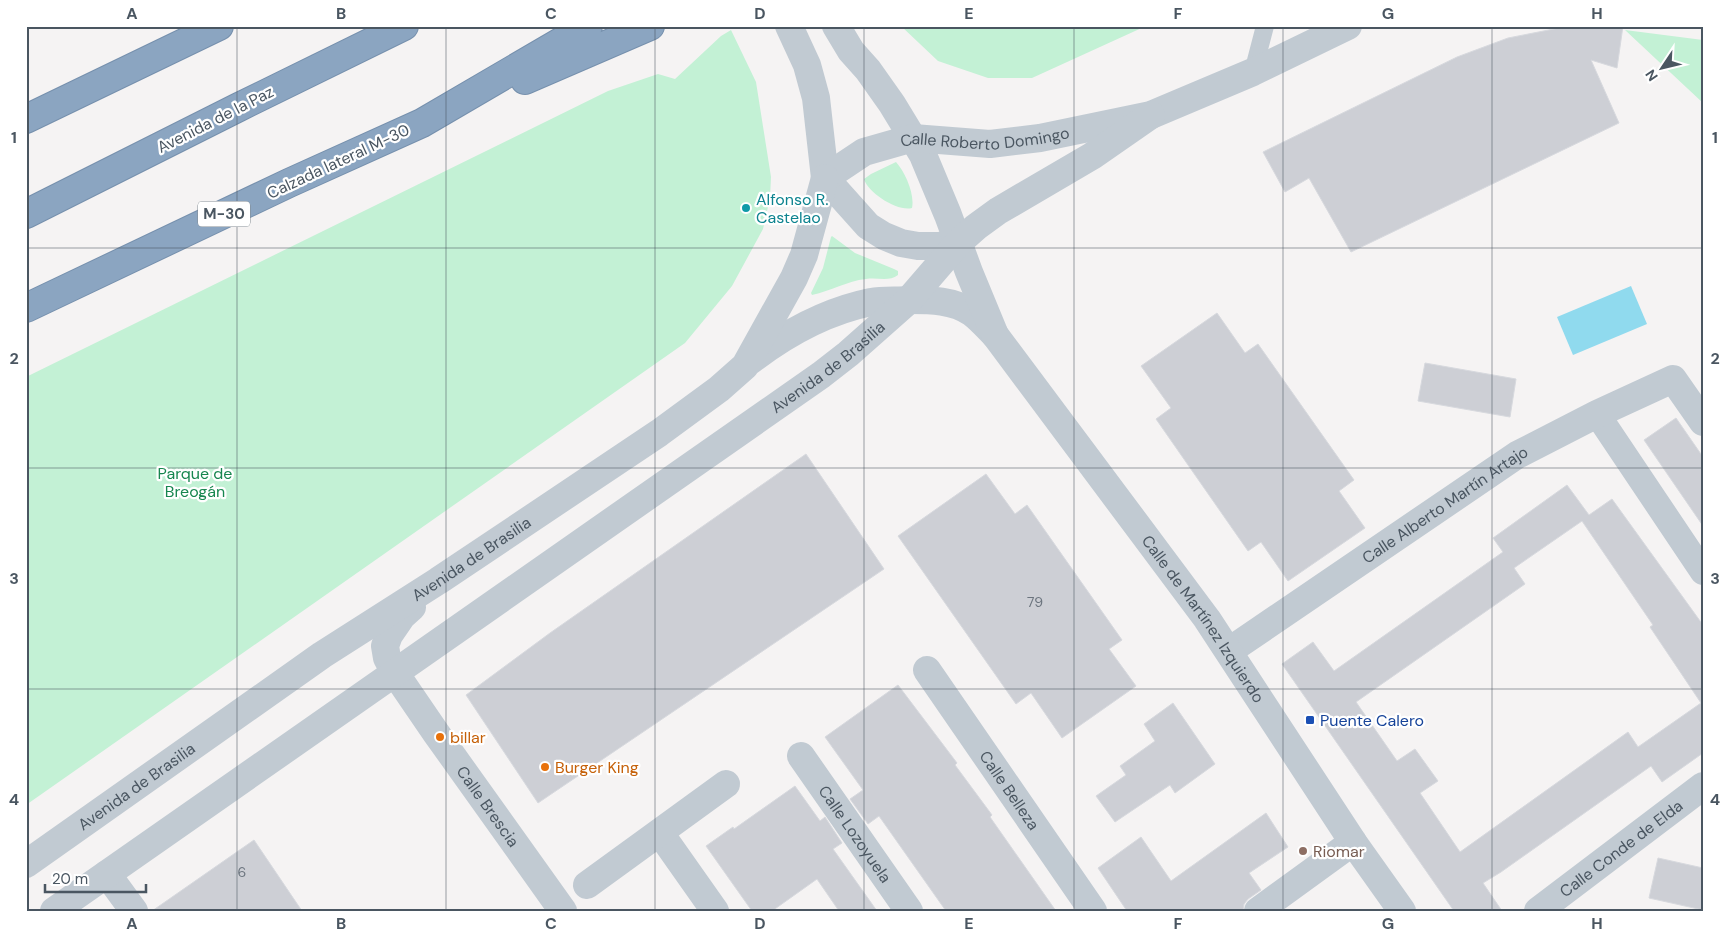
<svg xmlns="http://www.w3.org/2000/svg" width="1729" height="937" viewBox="0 0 1729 937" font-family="'DM Sans',sans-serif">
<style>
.green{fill:#c3f1d5}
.water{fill:#90daee}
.building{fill:#cdcfd5;stroke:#d7d9de;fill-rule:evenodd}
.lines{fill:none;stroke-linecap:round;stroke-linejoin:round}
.motorway-casing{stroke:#7690ad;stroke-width:30}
.service{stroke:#c1cad2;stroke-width:18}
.pedestrian{stroke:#c1cad2;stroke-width:26}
.minor{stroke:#c1cad2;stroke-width:28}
.tertiary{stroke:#c1cad2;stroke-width:28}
.motorway{stroke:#8ba5c1;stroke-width:28}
.grid{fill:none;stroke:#4a5661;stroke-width:1;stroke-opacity:0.55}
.culture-dot{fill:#0f9aa8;stroke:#fff;stroke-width:2}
.transit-dot{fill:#1a4fb4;stroke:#fff;stroke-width:2}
.food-dot{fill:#e8710a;stroke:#fff;stroke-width:2}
.education-dot{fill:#8d6e63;stroke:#fff;stroke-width:2}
.labels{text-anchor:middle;stroke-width:4.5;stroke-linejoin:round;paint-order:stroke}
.number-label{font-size:14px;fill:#6b747e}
.shield{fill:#fff;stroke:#808990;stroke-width:1}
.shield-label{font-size:15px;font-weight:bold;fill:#4a5661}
.street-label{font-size:16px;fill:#4a5661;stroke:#fff}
.culture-label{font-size:16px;fill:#0d838f;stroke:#fff;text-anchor:start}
.park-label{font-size:16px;fill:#17864f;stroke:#fff}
.transit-label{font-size:16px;fill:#164399;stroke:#fff;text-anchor:start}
.food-label{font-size:16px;fill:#c56008;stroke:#fff;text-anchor:start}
.education-label{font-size:16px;fill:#785e54;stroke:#fff;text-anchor:start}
.neatline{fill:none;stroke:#4a5661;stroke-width:2}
.grid-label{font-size:16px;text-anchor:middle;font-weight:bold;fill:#4a5661}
</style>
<rect width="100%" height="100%" fill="#f5f3f3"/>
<!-- green -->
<path class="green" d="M901 26H1146L1032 78H988L938 61Z
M731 30 756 82 771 177 770 198 763 229 732 286 685 343 26 805V377L608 91 658 74 675 79 721 36Z
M1625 30 1703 40V103Z
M896 162C905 172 915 194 912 208 898 212 868 193 864 179L871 174Z
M832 236 855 253 894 269 898 271V275C889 282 877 277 866 279 847 281 831 291 812 295L811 293 823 268 831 237Z"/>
<!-- water -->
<path class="water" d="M1631 286 1647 324 1573 355 1557 317Z"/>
<!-- building -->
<path class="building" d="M1569 26H1623L1617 68 1591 60 1619 123 1351 252 1309 178 1285 192 1263 152 1457 57 1508 38Z
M1217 313 1245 353 1258 344 1354 480 1339 491 1365 528 1288 581 1261 542 1248 551 1156 419 1171 408 1141 366Z
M1425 363 1516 379 1510 417 1418 401Z
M1676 418 1703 457V526L1644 440Z
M806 454 884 569 538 803 466 695 550 633Z
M986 474 1015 514 1027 505 1122 640 1109 649 1136 686 1062 738 1031 693 1016 704 898 536Z
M1567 485 1589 515 1612 499 1703 625V753L1662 782 1651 766 1501 872 1483 883 1502 911H1454L1282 664 1313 642 1334 671 1503 552 1493 538ZM1582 521 1653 625 1650 627 1701 703 1638 747 1628 732 1460 852 1420 793 1438 781 1415 749 1397 761 1356 702 1525 584 1514 568Z
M898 685 957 763 955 765 992 815 990 817 1056 911H946L879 816 868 824 850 799 863 790 825 737Z
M1173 703 1215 764 1175 793 1170 785 1115 822 1096 796 1126 775 1120 766 1155 741 1144 724Z
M795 786 820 821 825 817 842 843 833 849 877 911H839L817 879 772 911H752L706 846 733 827 734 829Z
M1266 813 1288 847 1249 873 1261 890 1248 899 1244 904 1243 911H1127L1098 868 1141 837 1171 881Z
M254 840 302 911H152Z
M1658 858 1703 868V910L1649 898Z"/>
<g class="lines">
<defs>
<path id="motorway" d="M525 80 650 26
M26 119 219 26
M26 214 239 107 404 26
M26 308 289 183 422 123 588 26"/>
</defs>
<!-- motorway casing -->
<use href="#motorway" class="motorway-casing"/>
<!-- service -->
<path class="service" d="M1253 72 1265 26"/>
<!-- pedestrian -->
<path class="pedestrian" d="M1597 414 1703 572"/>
<!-- minor -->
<g class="minor">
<path d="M909 300C930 300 954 300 972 313 980 319 988 328 995 335"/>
<path id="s1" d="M1229 651 1517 455 1597 414 1673 379 1703 422"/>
<path id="s2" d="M927 670 1093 911"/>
<path id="s3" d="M801 756 909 911"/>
<path d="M660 833 715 911"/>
<path d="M107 874 134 911"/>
<path d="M587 885 726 784"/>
<path d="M1258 911 1353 842"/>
<path id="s4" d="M1538 911 1703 786"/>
</g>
<!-- tertiary -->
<g class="tertiary">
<path d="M789 26 807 65 816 98 825 178 868 226 884 236 901 243 918 246H938L958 243"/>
<path id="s5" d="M836 26 851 51 868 70 892 104 923 155 948 215 969 272 995 335 1207 619 1353 842 1402 911"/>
<path id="s6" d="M825 178 864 152 913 138 990 144 1040 138 1151 115 1253 72 1348 26"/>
<path d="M750 361C785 334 827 311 871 302 883 300 897 301 909 300"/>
<path id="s7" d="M412 607 402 616 389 635 385 646 387 658 395 673 436 733 563 911"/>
<path id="s8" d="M26 864 322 655 438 581 659 433 719 389 745 366 794 278 804 255 825 178"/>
<path id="s9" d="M54 911 821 375 848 354 909 300 958 243 976 227 998 211 1092 156 1151 115"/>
</g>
<!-- motorway -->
<use href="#motorway" class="motorway"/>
</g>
<!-- grid -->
<path class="grid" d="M237 26V911M446 26V911M655 26V911M864 26V911M1074 26V911M1283 26V911M1492 26V911M26 248H1703M26 468H1703M26 689H1703"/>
<!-- markers -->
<circle class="culture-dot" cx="746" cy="208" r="5"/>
<rect class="transit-dot" x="1305" y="715" width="10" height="10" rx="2.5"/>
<g class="food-dot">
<circle cx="440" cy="737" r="5"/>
<circle cx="545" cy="767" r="5"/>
</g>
<circle class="education-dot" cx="1303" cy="851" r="5"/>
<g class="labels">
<!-- number labels -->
<g class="number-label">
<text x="1035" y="607">79</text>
<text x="242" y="877">6</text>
</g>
<!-- shield labels -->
<rect class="shield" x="198" y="201.5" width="52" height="25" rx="4"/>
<g class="shield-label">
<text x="224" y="219">M-30</text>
</g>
<!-- street labels -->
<g class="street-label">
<text transform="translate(215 119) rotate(-27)" y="6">Avenida de la Paz</text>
<text dy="6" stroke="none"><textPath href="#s6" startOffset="170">Calle Roberto Domingo</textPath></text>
<text transform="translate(338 161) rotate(-25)" y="6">Calzada lateral M-30</text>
<text dy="6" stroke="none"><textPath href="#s9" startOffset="946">Avenida de Brasilia</textPath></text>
<text dy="6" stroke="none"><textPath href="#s1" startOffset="261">Calle Alberto Martín Artajo</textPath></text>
<text dy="6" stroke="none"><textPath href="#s8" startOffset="540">Avenida de Brasilia</textPath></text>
<text dy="6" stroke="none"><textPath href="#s5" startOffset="702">Calle de Martínez Izquierdo</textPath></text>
<text dy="6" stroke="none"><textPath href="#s8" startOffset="135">Avenida de Brasilia</textPath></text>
<text dy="6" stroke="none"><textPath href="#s2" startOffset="146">Calle Belleza</textPath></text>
<text dy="6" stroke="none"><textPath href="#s7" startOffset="240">Calle Brescia</textPath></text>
<text dy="6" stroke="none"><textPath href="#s3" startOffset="95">Calle Lozoyuela</textPath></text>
<text dy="6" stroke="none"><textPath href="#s4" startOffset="104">Calle Conde de Elda</textPath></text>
</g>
<!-- culture labels -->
<g class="culture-label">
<text x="756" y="205">Alfonso R.<tspan x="756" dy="18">Castelao</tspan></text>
</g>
<!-- park labels -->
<g class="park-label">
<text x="195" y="479">Parque de<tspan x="195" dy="18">Breogán</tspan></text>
</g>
<!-- transit labels -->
<g class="transit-label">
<text x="1320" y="726">Puente Calero</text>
</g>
<!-- food labels -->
<g class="food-label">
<text x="450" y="743">billar</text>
<text x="555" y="773">Burger King</text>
</g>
<!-- education labels -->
<g class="education-label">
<text x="1313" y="857">Riomar</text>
</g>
</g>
<!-- border -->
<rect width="1729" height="937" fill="none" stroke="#ffffff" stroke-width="55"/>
<!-- north arrow -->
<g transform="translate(1662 68) rotate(235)" stroke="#ffffff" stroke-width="4" paint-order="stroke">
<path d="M0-4L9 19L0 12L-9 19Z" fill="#4a5661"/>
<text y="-8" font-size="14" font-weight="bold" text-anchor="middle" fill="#4a5661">N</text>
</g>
<!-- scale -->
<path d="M45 884v8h101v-8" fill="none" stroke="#4a5661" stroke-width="2.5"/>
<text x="52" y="884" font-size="15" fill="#4a5661" stroke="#ffffff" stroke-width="4" paint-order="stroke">20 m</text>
<rect x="28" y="28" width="1674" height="882" class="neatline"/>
<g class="grid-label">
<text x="132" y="19">A</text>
<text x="341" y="19">B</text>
<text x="551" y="19">C</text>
<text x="760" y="19">D</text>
<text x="969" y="19">E</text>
<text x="1178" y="19">F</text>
<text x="1388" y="19">G</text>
<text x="1597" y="19">H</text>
<text x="14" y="143">1</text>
<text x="1715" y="143">1</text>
<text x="14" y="364">2</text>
<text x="1715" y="364">2</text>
<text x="14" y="584">3</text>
<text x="1715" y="584">3</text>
<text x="14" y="805">4</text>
<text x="1715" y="805">4</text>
<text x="132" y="929">A</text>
<text x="341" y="929">B</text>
<text x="551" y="929">C</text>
<text x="760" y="929">D</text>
<text x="969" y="929">E</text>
<text x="1178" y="929">F</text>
<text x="1388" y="929">G</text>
<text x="1597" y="929">H</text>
</g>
</svg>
